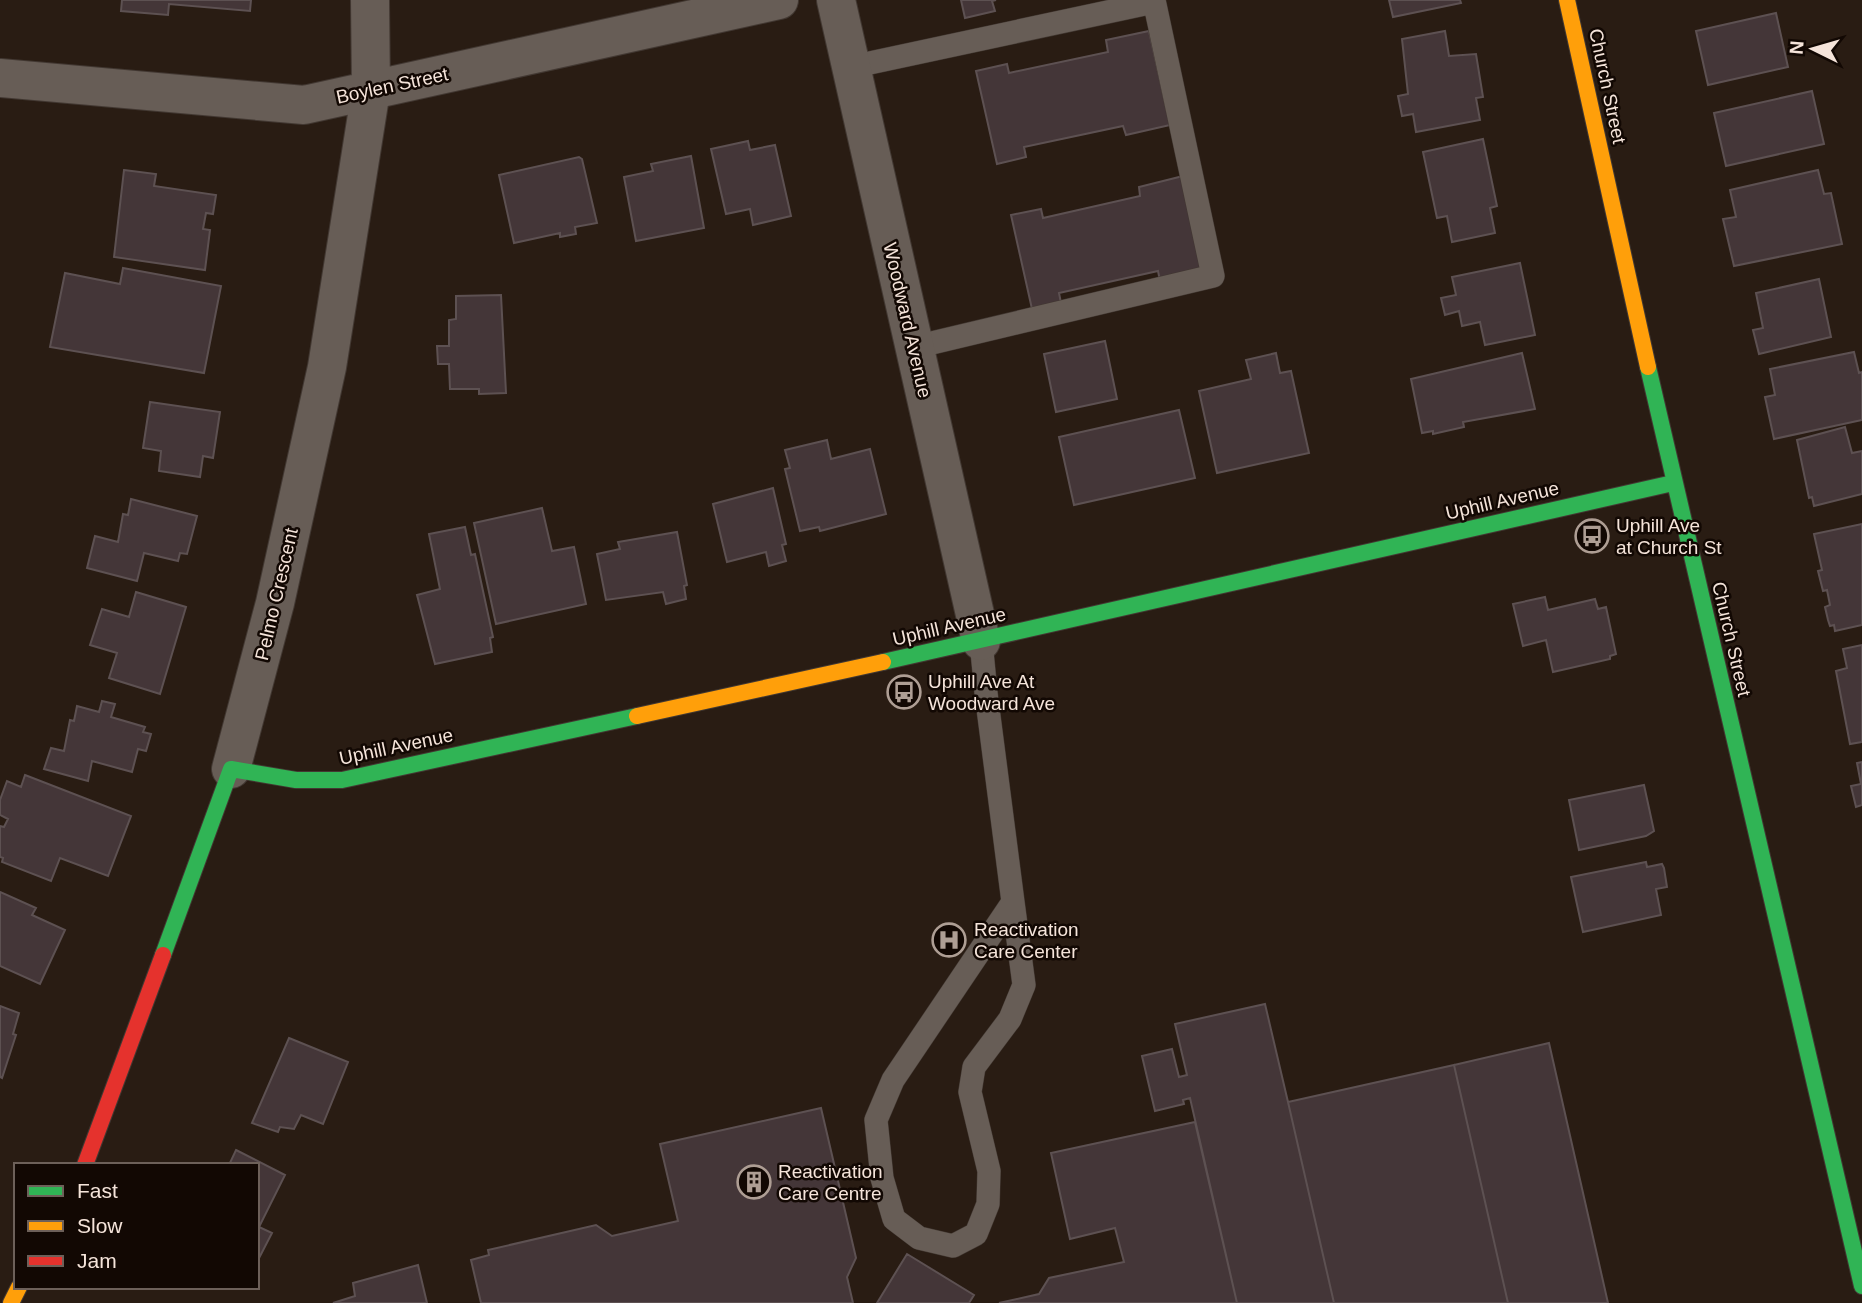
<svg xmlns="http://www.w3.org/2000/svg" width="1862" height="1303" viewBox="0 0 1862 1303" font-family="Arial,sans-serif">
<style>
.building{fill:#443638;stroke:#5d5152;stroke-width:2}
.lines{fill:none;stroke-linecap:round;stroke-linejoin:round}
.lane-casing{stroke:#423832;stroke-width:24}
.street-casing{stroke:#423832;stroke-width:40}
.fast-casing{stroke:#423832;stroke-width:18}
.slow-casing{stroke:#423832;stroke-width:18}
.jam-casing{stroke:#423832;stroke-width:18}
.lane{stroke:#675d56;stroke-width:23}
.street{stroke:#675d56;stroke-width:38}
.fast{stroke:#30b455;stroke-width:16}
.slow{stroke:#ff9f0a;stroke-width:16}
.jam{stroke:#e5322d;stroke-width:16}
.labels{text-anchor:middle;stroke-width:5;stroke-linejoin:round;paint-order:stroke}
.street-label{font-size:19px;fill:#f5e4da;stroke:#120803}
.poi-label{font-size:19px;fill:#f5e4da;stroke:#120803;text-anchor:start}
</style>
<rect width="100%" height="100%" fill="#291c13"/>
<!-- building -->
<path class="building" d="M122 0H251L250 11 169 4 168 15 121 11Z
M961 0H996L992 1 995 11 965 18Z
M1389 0H1460L1461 3 1393 17Z
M1776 13 1788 67 1708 85 1696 31Z
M1149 31 1170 125 1126 135 1123 126 1024 147 1026 157 997 164 976 71 1007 64 1009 73 1108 52 1106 40Z
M1445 31 1449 56 1476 54 1483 97 1476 98 1480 120 1416 132 1413 114 1402 116 1398 96 1408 94 1402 39Z
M1812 91 1824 144 1726 166 1714 113Z
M1483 139 1497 206 1490 208 1495 233 1452 242 1447 216 1437 218 1423 152Z
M748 141 750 150 775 145 791 216 753 225 750 209 726 214 711 149Z
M691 156 704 228 636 241 624 177 653 171 651 164Z
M579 157 582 159 597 223 575 227 576 234 560 237V233L514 243 499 175Z
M124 170 156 174 154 186 216 195 213 214 206 213 203 229 210 230 205 270 114 257Z
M1818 170 1824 194 1831 193 1842 244 1734 266 1723 219 1736 217 1730 190Z
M1183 176 1203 271 1160 281 1158 271 1059 293 1061 303 1032 309 1011 215 1041 209 1043 218 1140 196 1139 187Z
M1520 263 1535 335 1485 345 1480 322 1462 326 1459 311 1445 315 1441 298 1456 295 1452 277Z
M123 268 221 286 204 373 50 347 65 273 120 284Z
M1819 279 1831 337 1759 354 1753 330 1763 328 1756 293Z
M501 295 506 393 479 394V389H450L449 364H438L437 346H449V320L456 319V296Z
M1105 341 1117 399 1056 412 1044 354Z
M1854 352 1859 373 1862 372V420L1774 439 1765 397 1775 395 1770 369Z
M1276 353 1280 373 1291 371 1309 453 1217 473 1199 391 1251 379 1246 360Z
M1522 353 1535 409 1463 422 1464 427 1433 434V431L1422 433 1411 379Z
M150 402 220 412 213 458 203 456 200 477 159 471 161 451 143 448Z
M1179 410 1195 478 1074 505 1059 437Z
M1845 427 1852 453 1862 451V494L1814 506 1812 497 1809 498 1797 440Z
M827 440 831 459 870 449 886 514 820 531 819 527 800 531 785 469 790 468 785 450Z
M773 488 786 544 782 545 786 561 769 566 766 552 727 562 713 504Z
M131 499 197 516 187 554 180 553 178 561 144 553 137 581 87 568 95 536 118 542 123 514 128 515Z
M542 508 552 551 574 547 586 604 496 624 474 523Z
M1862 524V625L1835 631 1834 625 1830 626 1828 620 1825 607 1830 605 1827 590 1823 591 1818 571 1822 570 1814 534Z
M465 527 471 555 475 554 493 637 490 638 492 652 435 664 417 595 440 589 429 534Z
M677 532 687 585 684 586 686 599 666 604 663 592 606 600 597 554 620 549 618 542Z
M136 592 186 607 160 694 109 678 117 653 90 645 102 609 129 617Z
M1545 597 1548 610 1595 599 1598 609 1606 607 1616 654 1610 656V659L1553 672 1546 640 1523 646 1513 604Z
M1862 645V742L1850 744 1836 671 1847 668 1843 649Z
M102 701 115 704 111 717 145 727 143 732 151 734 146 751 138 749 132 772 92 761 88 781 44 769 51 748 64 751 70 720 74 721 77 706 99 712Z
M1862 762V805L1856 807 1851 786 1861 784 1857 763Z
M25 775 131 816 108 876 60 858 51 881 2 862 3 858 0 857V826L4 827 8 819 0 815V800L7 781 21 787Z
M1644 785 1654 831 1646 836 1579 850 1569 800Z
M1646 862 1647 867 1662 864 1664 868 1667 887 1656 889 1661 915 1583 932 1571 877Z
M0 892 36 908 32 915 65 930 40 984 0 966Z
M1265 1004 1288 1102 1334 1303H1237L1190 1098 1183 1100 1184 1104 1155 1111 1142 1056 1172 1049 1179 1077 1187 1075 1175 1024Z
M0 1006 19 1013 13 1034 16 1035 2 1078 0 1077Z
M289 1038 348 1062 323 1124 301 1115 294 1129 280 1127 278 1132 252 1123Z
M1549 1043 1608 1303H1508L1454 1065Z
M1454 1065 1508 1303H1334L1288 1102Z
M821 1108 856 1258 847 1277 853 1303H481L471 1260 489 1255 488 1250 596 1225 612 1236 678 1221 660 1144Z
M1195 1122 1237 1303H999L1039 1294 1049 1278 1124 1262 1115 1228 1070 1239 1051 1153Z
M236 1150 285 1175 259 1227 272 1233 257 1262V1165H229Z
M907 1254 974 1295 969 1303H877Z
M418 1265 427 1303H333L355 1296 353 1283Z"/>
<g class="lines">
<defs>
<path id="lane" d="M851 67 1154 2
M915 347 1213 276 1154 0
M981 641 986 693 1013 902 893 1080 876 1120 882 1178 894 1219 919 1238 953 1246 976 1234 988 1204 989 1171 970 1092 974 1067 1010 1019 1024 985 1013 902"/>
<path id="street" d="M836 0 981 641
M0 78 304 105 779 0
M231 769 275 603 327 367 371 90 370 0"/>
<path id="fast" d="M1648 367 1862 1286
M883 662 1673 483
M163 955 231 769 296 780H342L637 716"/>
<path id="slow" d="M1567 0 1648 367
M637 716 883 662
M11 1303 19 1287"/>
<path id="jam" d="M85 1165 163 955"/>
</defs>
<!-- lane casing -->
<use href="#lane" class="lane-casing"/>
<!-- street casing -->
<use href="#street" class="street-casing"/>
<!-- fast casing -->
<use href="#fast" class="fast-casing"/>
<!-- slow casing -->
<use href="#slow" class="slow-casing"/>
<!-- jam casing -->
<use href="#jam" class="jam-casing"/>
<!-- lane -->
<use href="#lane" class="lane"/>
<!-- street -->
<use href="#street" class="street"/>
<!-- fast -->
<use href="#fast" class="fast"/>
<!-- slow -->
<use href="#slow" class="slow"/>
<!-- jam -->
<use href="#jam" class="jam"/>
</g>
<!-- icons -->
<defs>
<symbol id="bus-ring" viewBox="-11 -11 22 22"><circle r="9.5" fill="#120803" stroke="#ae9e94" stroke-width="1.5"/><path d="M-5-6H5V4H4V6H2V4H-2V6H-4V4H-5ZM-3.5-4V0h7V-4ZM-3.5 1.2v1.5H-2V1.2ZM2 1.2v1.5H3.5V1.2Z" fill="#ae9e94"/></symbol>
<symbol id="hospital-ring" viewBox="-11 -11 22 22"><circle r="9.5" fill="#120803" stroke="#ae9e94" stroke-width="1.5"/><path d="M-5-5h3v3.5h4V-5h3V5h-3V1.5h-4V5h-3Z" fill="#ae9e94"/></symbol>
<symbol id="building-ring" viewBox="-11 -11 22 22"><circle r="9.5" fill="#120803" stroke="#ae9e94" stroke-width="1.5"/><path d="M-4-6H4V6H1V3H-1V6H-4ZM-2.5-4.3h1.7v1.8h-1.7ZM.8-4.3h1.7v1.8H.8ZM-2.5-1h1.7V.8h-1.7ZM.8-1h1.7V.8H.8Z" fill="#ae9e94"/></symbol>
</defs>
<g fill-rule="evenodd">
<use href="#bus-ring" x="1573" y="517" width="38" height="38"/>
<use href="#bus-ring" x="885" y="673" width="38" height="38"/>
<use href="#hospital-ring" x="930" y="921" width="38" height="38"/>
<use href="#building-ring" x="735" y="1163" width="38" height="38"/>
</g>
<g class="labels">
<!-- street labels -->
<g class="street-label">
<text transform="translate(392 85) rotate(-12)" y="7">Boylen Street</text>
<text transform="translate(1608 86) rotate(78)" y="7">Church Street</text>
<text transform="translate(908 320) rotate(77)" y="7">Woodward Avenue</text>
<text transform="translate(1502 500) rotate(-13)" y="7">Uphill Avenue</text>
<text transform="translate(276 594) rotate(-77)" y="7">Pelmo Crescent</text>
<text transform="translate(949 626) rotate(-13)" y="7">Uphill Avenue</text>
<text transform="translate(1732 639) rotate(77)" y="7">Church Street</text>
<text transform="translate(396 746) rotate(-12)" y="7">Uphill Avenue</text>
</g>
<!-- poi labels -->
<g class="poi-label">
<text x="1616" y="532">Uphill Ave<tspan x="1616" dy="22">at Church St</tspan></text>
<text x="928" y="688">Uphill Ave At<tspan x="928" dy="22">Woodward Ave</tspan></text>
<text x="974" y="936">Reactivation<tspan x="974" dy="22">Care Center</tspan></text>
<text x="778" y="1178">Reactivation<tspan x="778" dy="22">Care Centre</tspan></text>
</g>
</g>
<!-- legend -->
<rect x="14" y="1163" width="245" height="126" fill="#120803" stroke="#6d6059" stroke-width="2"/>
<rect x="28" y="1186" width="35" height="10" fill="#30b455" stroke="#6d6059" stroke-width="2"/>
<text x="77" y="1198" font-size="21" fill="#f5e4da">Fast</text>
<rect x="28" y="1221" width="35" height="10" fill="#ff9f0a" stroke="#6d6059" stroke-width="2"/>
<text x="77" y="1233" font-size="21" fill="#f5e4da">Slow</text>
<rect x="28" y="1256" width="35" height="10" fill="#e5322d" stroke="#6d6059" stroke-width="2"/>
<text x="77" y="1268" font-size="21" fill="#f5e4da">Jam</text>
<!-- north arrow -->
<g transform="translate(1813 49) rotate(275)" stroke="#120803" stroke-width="5" paint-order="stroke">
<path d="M0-5L12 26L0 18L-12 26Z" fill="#f5e4da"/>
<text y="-10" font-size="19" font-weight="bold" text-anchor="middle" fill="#f5e4da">N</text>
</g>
</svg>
